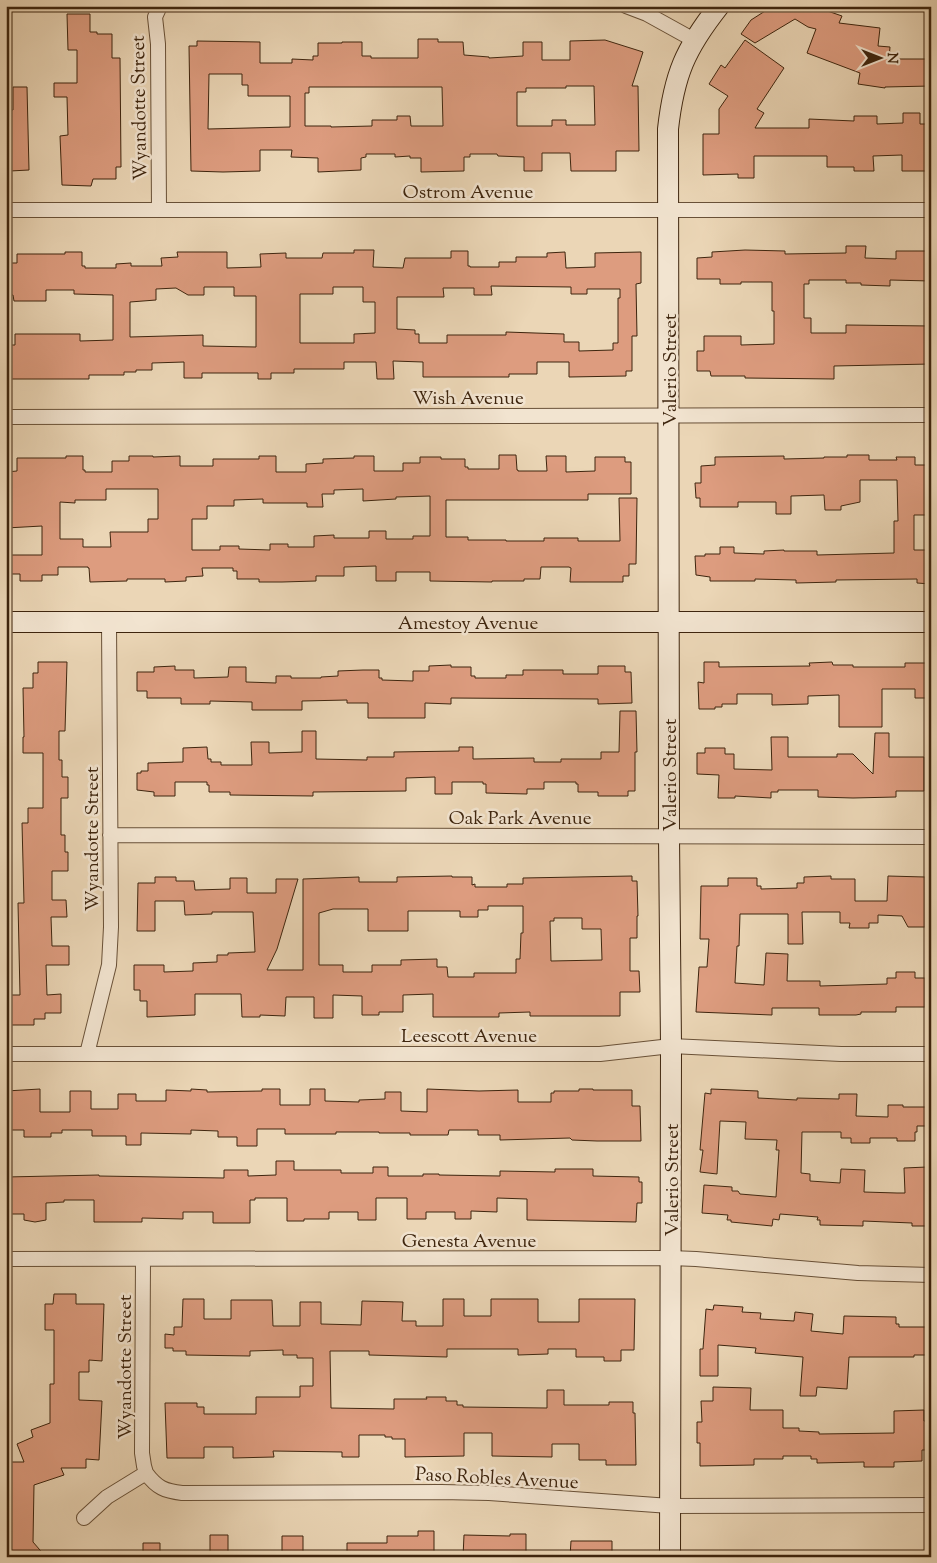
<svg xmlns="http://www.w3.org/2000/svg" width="937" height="1563" viewBox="0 0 937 1563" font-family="'Sorts Mill Goudy',serif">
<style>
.building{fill:#dd9c7f;stroke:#3e250e;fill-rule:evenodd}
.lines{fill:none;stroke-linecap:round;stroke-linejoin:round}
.street-casing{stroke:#695138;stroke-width:16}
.secondary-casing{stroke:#3e250e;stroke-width:22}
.street{stroke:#f2e4d0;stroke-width:14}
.secondary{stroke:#f2e4d0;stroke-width:20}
.labels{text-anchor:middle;stroke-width:5;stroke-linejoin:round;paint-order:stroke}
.street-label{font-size:19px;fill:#3e250e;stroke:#f2e4d0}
</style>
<rect width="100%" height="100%" fill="#ebd6b6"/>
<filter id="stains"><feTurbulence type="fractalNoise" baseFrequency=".004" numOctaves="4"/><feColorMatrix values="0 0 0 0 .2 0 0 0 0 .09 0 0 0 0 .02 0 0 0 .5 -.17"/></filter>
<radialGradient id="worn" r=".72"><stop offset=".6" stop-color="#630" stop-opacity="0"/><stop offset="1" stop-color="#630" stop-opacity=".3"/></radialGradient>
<!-- building -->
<path class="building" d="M773 6H817L816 7 842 16 839 23 880 28 878 46 890 47 889 59H931V86L885 87V88L858 84 860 73 807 53 816 29 808 27 795 19 755 43 741 34 751 20Z
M67 14H90V32H97V34H112V58H120L121 167H116V179H93L91 186 62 185 60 136 68 135 67 97H54V83H77V50H68Z
M418 39H438V42H463L464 55 489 57V58L523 56V42H542V60H570V41L605 40 643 52 632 86H638L639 151H616V171H571L570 153H542V171H524V157L498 156 497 154H470V157H464V171L421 172V158H410V156L395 157V154H366V157L361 158V170L318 172V158L291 157 292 150H260V171L223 172 191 171 189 46H197V41L260 42V63H292V59L313 60V56H318V43H342V42H362V56H371V58H418ZM209 74H242V85H248V96H290V127L208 129ZM566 86H594L595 125H566V120H552V126H517V92H526V88H566ZM309 87H442L443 126H411L410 116H397V120H372V126L331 127V126H305V93H309Z
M745 40 784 68 757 109 764 113 755 128H809V119L854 121V116H877V124L903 123V113H920V124H931V171H902V155L873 156 874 171H854V167H827V156H754V178H738V174L703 175V134H719V109L728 96 709 84 721 65 725 68Z
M13 87H27L29 170 10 171 9 145H6V110H13Z
M846 246H866L865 258 896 259V251H931V281L890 280V286L861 285V283H846V280H809V284H804V318H811V333H846V325L931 326V364L834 366V379L745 378V376H711L710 371H697V351H704V336H741V345L774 344V311H772V282H741V284H720V279H697V258L712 257V252L745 250 785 251V254L846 253Z
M354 250H374L373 267 403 268 405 258H451V251H468V266H470V267H499V262H516V257H547V253L565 252 566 268 595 267V253L641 252V283L636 284 637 336H632V371H626V376L569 377V362H537V374H509V377H423V362L393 361 394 379H377L376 362H344V369H294V373H271V379H258V373H202V378H184V362L152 363V370H136V372H124V375H89V379H6V345H15V334H80V341L113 340V295L74 294V290H46V301H14L13 295H6V263H17V254H65V252H82V266H85V268H116V264L131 263V266H162L161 258 178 257 177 252H227V268L261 267 260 254 286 253V258H322L323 253H354ZM491 286 571 287V294H587V289H620V298H618V343H613V350L579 351V342H564V334L506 332V335H447V343H419V334H415V330L397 329V297H444L443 288H474V295H492ZM204 287H234V296H256V347L203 346V335L130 337V302L156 300V289L176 288 188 295H204ZM333 287H363V302H375V333L354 334V343H300V294H333Z
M499 455H516L517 470H518V471H547L546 456H566V472L595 471V457H625V462H631V494H588V500H446V537H468V540H506V541H544V538H578V541H620L619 498H637L636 564H629V576H623V582H570L571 568 569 567H541L540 579H524V581H492V582L430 581V572H396V581H376V566L344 567V576H316V581L282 582H259V579H237V571H233V568H202L203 576 186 577V581L165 582V579H127V581L90 582 89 568H88V567H58V575H42V581H20V574H6V555H42V526L6 528V472L17 471V458H66V456H83V470H85V472H112V461H129V456H153V457L180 456V466H213V459H259V456H276V472H306V464L323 463V459L354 458V456H374V471H403V463H420V457H441V459H465V467H468V469H499ZM106 489H158V519H148V532H110L111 547H83V539H60V502L75 503V500H106ZM363 489V501L396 499V497L430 496V536H413V539H386V531H369V538H334V535L314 536V547H288V544H270V550L239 549V546H220V550H192V519H207V506H234V500L263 499V503H307V507H323L322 494H334V490Z
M847 455H869V460H897L896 457H915V465H931V515H914V550H931V584L917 583V579L836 580V582L796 583V580L755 579V581H710V577L696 575 695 556H705V554H720V547H734V553L764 554V551L784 550V551H817V555L894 553V521H898L897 480H860V502L841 506V510H825L824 495 791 496V514H776V502H738V507H700V498H696L695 483H701V466L715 465V457L784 456V459L824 458V457H847Z
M38 662H67L65 731H59V760H62V777H68V798H61V835H65V852H68V871H52V900H66L67 917H51L52 946H69V965H46L47 995 61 994V1013H45V1019H34V1025H9V1013H6V995H20L18 903H24L22 823H28V808H43V753H23V737H24L23 688H33V673H38Z
M704 662H719V667L810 666 809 663 832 662 833 665H853V667H905V663H930V698H915V689H882V727H839V695L808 696V704L772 705V694H737V704H722V707H715V709H699L698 682 704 683Z
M451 665V667H471V676H475V678H506V675H523V670H563V674H598V666H625V672H631L632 703 598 704V699L451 698V704L425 703V718H368V703H347V700L302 701V710H252V702L210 701V704H181V698H147V691H137V672H154V667L175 666V670H194V678L228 677 229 667H246V682L276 683V676H291V678H321V677L338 676V671L363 670H379V678H382V680L413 681V671H429V666Z
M620 711H636L637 752H635V791H628V796H598V792H578V784H576V782H544V789H527V794L486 793V784H483V782H452V794H435V777L406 778V791L313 792V796L230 795V792H209V785H207V782H175V796H154V792L137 790V773H141V771H148V763L183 762V748L207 747 208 759H211V762H221V765H252L251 742H269V753L302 752V731H316V759L367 760V757H394V752L459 751V747H473V759L534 758V762H561V759H601V752H619Z
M875 733H889V757H924V791H896V797L853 798 818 797V790H778V792H771V798L735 796V798H718L719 775 697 774V753H705V748H725V754H734V769L772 770 771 737H788V757H837V754H853L873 774Z
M452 876V877H472V885L475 884V887H507V884H523V878L632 876V881H637L638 916H637V938H630V971H639L640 992H620V1016H530V1012L499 1013V1017H433V994L403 995V1012H379V1015H362V996L333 995V1018H314V997H286L285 1016 260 1015V1017H242L241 994H195V1015L147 1017V1001H140V990H134V965H164V972L193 971V963L217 962V955H228V953L255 952 253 912H212V914L185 915 184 901H155V931H137L138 883H155V877H176V881H194L195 890 230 889V878H247V893H276V879H298L277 949 267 970H303V879L359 877V882H397V877ZM488 906H523V933H521L520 959H516V973H474V977H448L447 967H437V959L401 960V965H372V972H343V965H319V913L333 909H368V931H408V911H460V917H478V910H488ZM554 918H582V929H601L602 960 551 961 550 921H554Z
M831 876V879H855V901H887L888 876 925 877V927H908L902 916 878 915V923H869V928H849L850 923H840V912H802L803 944H788V914H740L739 946H737L735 983 764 985 766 953 788 954 787 981H820V986L887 984V978H896V972H915V978H925V1007H896V1012H861V1014L856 1015H819V1008H772V1015L696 1012 699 967H707L709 939H700L701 886H728V878H757V886H761V889L797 888V883H804V877Z
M40 1089V1112H70V1091H91V1109H118V1094H136V1101H166V1090L191 1091V1089L207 1090V1092L262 1091V1089H280V1105H310V1089H325V1101L359 1102V1100L385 1099V1092H401V1111L427 1112V1089L479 1091 518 1090V1102H551V1093H554V1091H579V1089H593V1090H632V1106H640L641 1141H597L572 1140 570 1138 500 1140V1135H478V1130H449L448 1135H410V1133H379V1132H336V1134H285V1129H257V1146H237V1137H218V1131L191 1130V1134L141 1133V1145H126V1136H92V1130H62V1133H51V1137H24V1130H6V1091Z
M711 1089 758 1091V1098L797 1100V1098L839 1099V1094H857L856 1116 888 1117V1105H903V1107H926V1126H917V1132H915V1141H897V1138H870V1143H851V1138H841V1132H802L801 1173 810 1174V1181L840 1183 841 1169 865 1170 864 1192 897 1193H905L904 1168 927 1167 926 1226H912V1223L863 1221V1226L820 1225V1220H817L818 1217 780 1214 779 1220 773 1219 772 1226 731 1222V1220H727L728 1215 702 1213 704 1185 732 1187V1191H738L740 1194 776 1197 779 1150H776L777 1140 745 1139 746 1122 720 1121 717 1174 700 1172 703 1150H700L705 1093 711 1094Z
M276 1161H294V1170H341V1173H373V1167H388V1176H423V1174H439V1175L500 1176V1171L555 1172V1169H593V1176L639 1177V1182H642V1203H637L636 1222 527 1220V1199L497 1198V1212L471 1211V1219H455V1212H426V1219H407V1198H376V1220H358V1212H329V1219H304V1221H287V1198H255V1200H250V1223H213V1212H183V1219L142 1218V1222H94V1200H64V1202L46 1203V1220L35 1222 24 1220V1214H6V1177L99 1175V1176L224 1178V1170H248V1176L276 1175Z
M54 1294H76V1304H104L102 1361 89 1360V1372H79V1400L102 1401 99 1460 86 1459V1468H61L64 1475 34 1485 33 1542 46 1557H6V1462H24L17 1444 33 1437 31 1430 50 1423V1384H54V1330H45V1304H53Z
M183 1299H204V1319H231V1300H272L273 1326H300V1302H321V1324L361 1325 362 1301 403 1302 402 1321H416V1326H443V1299H464V1316H491V1299H538V1322H579V1299H635L634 1350H621V1361H604V1357H576V1349H548V1354L518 1355V1349H447V1357L369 1355V1351H330L331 1408 394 1409V1399H427L426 1397H446V1401H457V1405H463V1407L547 1408V1390H564V1405H609V1402H633V1413H635L636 1465H606V1460H579V1444H552V1457L492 1456V1433H464V1456L405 1457V1439H392V1437H385V1435H359V1457H342V1452L273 1451 274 1457 233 1458V1447H204V1458H167L165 1403H197V1407H204V1414H256V1397H300V1386H313V1358H297V1355H283V1350L250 1351V1356L186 1355V1351H173V1348H165V1334L174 1335V1327H182Z
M714 1305 743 1307 742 1312 761 1313 760 1319 794 1321 795 1312 813 1314 811 1331 843 1334 844 1316 896 1317V1324H899V1327H931V1355H914V1357H849L847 1389 817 1387 816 1396H800L803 1357 755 1353 756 1348 718 1345V1376H700V1349H703L706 1309 713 1310Z
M713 1387 751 1388 750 1410H783V1428H799V1431L819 1432V1434L894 1433V1411L924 1410V1421H931V1450H922V1461L894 1462V1467H864V1462L817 1463V1459H811V1456H783V1459H754V1465L700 1466V1443H697V1422H702L701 1401H713Z
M418 1531H434V1557H347V1543H387V1536H418Z
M510 1534H526V1557H463L464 1535 510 1536Z
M210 1535H228V1557H210Z
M282 1536H303V1557H282Z
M571 1541H612V1557H570Z
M143 1543H160V1557H143Z"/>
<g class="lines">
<defs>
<path id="street" d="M626 6 647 14 694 40
M6 210H931
M159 210 158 44 155 17 160 6
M6 417 931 415
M110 835 931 837
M6 1054H600L671 1046 841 1054H931
M87 1054 109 965 111 927 109 622
M6 1259 670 1258 696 1259 858 1273 931 1275
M143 1259 142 1453 144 1466 146 1473
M84 1518 107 1497 146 1473C157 1488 165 1491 182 1493L441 1492 489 1493 670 1506 931 1505"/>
<path id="secondary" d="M6 622H931
M670 1557 671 1046 669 836 668 129C674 75 685 49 719 6"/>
</defs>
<!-- street casing -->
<use href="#street" class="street-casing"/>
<!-- secondary casing -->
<use href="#secondary" class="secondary-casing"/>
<!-- street -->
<use href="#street" class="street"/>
<!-- secondary -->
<use href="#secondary" class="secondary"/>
</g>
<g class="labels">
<!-- street labels -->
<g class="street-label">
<text transform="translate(138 108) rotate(-91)" y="7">Wyandotte Street</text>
<text x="468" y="198">Ostrom Avenue</text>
<text transform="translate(669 370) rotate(-90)" y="7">Valerio Street</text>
<text x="468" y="404">Wish Avenue</text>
<text x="468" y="629">Amestoy Avenue</text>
<text transform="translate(669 775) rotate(-90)" y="7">Valerio Street</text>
<text x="520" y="824">Oak Park Avenue</text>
<text transform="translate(91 839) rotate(-90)" y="7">Wyandotte Street</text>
<text x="469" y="1042">Leescott Avenue</text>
<text transform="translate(671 1180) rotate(-90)" y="7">Valerio Street</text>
<text x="469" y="1247">Genesta Avenue</text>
<text transform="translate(124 1367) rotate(-90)" y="7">Wyandotte Street</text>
<text transform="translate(497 1477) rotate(3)" y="7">Paso Robles Avenue</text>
</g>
</g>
<!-- margin -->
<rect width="937" height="1563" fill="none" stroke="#ebd6b6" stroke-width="25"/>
<rect x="8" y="8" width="922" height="1548" fill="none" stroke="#3e250e" stroke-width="2.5"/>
<rect x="12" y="12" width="912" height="1538" fill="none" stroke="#3e250e"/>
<!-- north arrow -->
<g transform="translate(880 58) rotate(90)" stroke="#f2e4d0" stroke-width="4" paint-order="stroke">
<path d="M0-4L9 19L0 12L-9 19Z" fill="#3e250e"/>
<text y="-8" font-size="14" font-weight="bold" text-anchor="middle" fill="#3e250e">N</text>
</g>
<rect width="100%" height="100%" filter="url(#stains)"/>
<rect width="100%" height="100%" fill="url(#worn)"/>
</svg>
